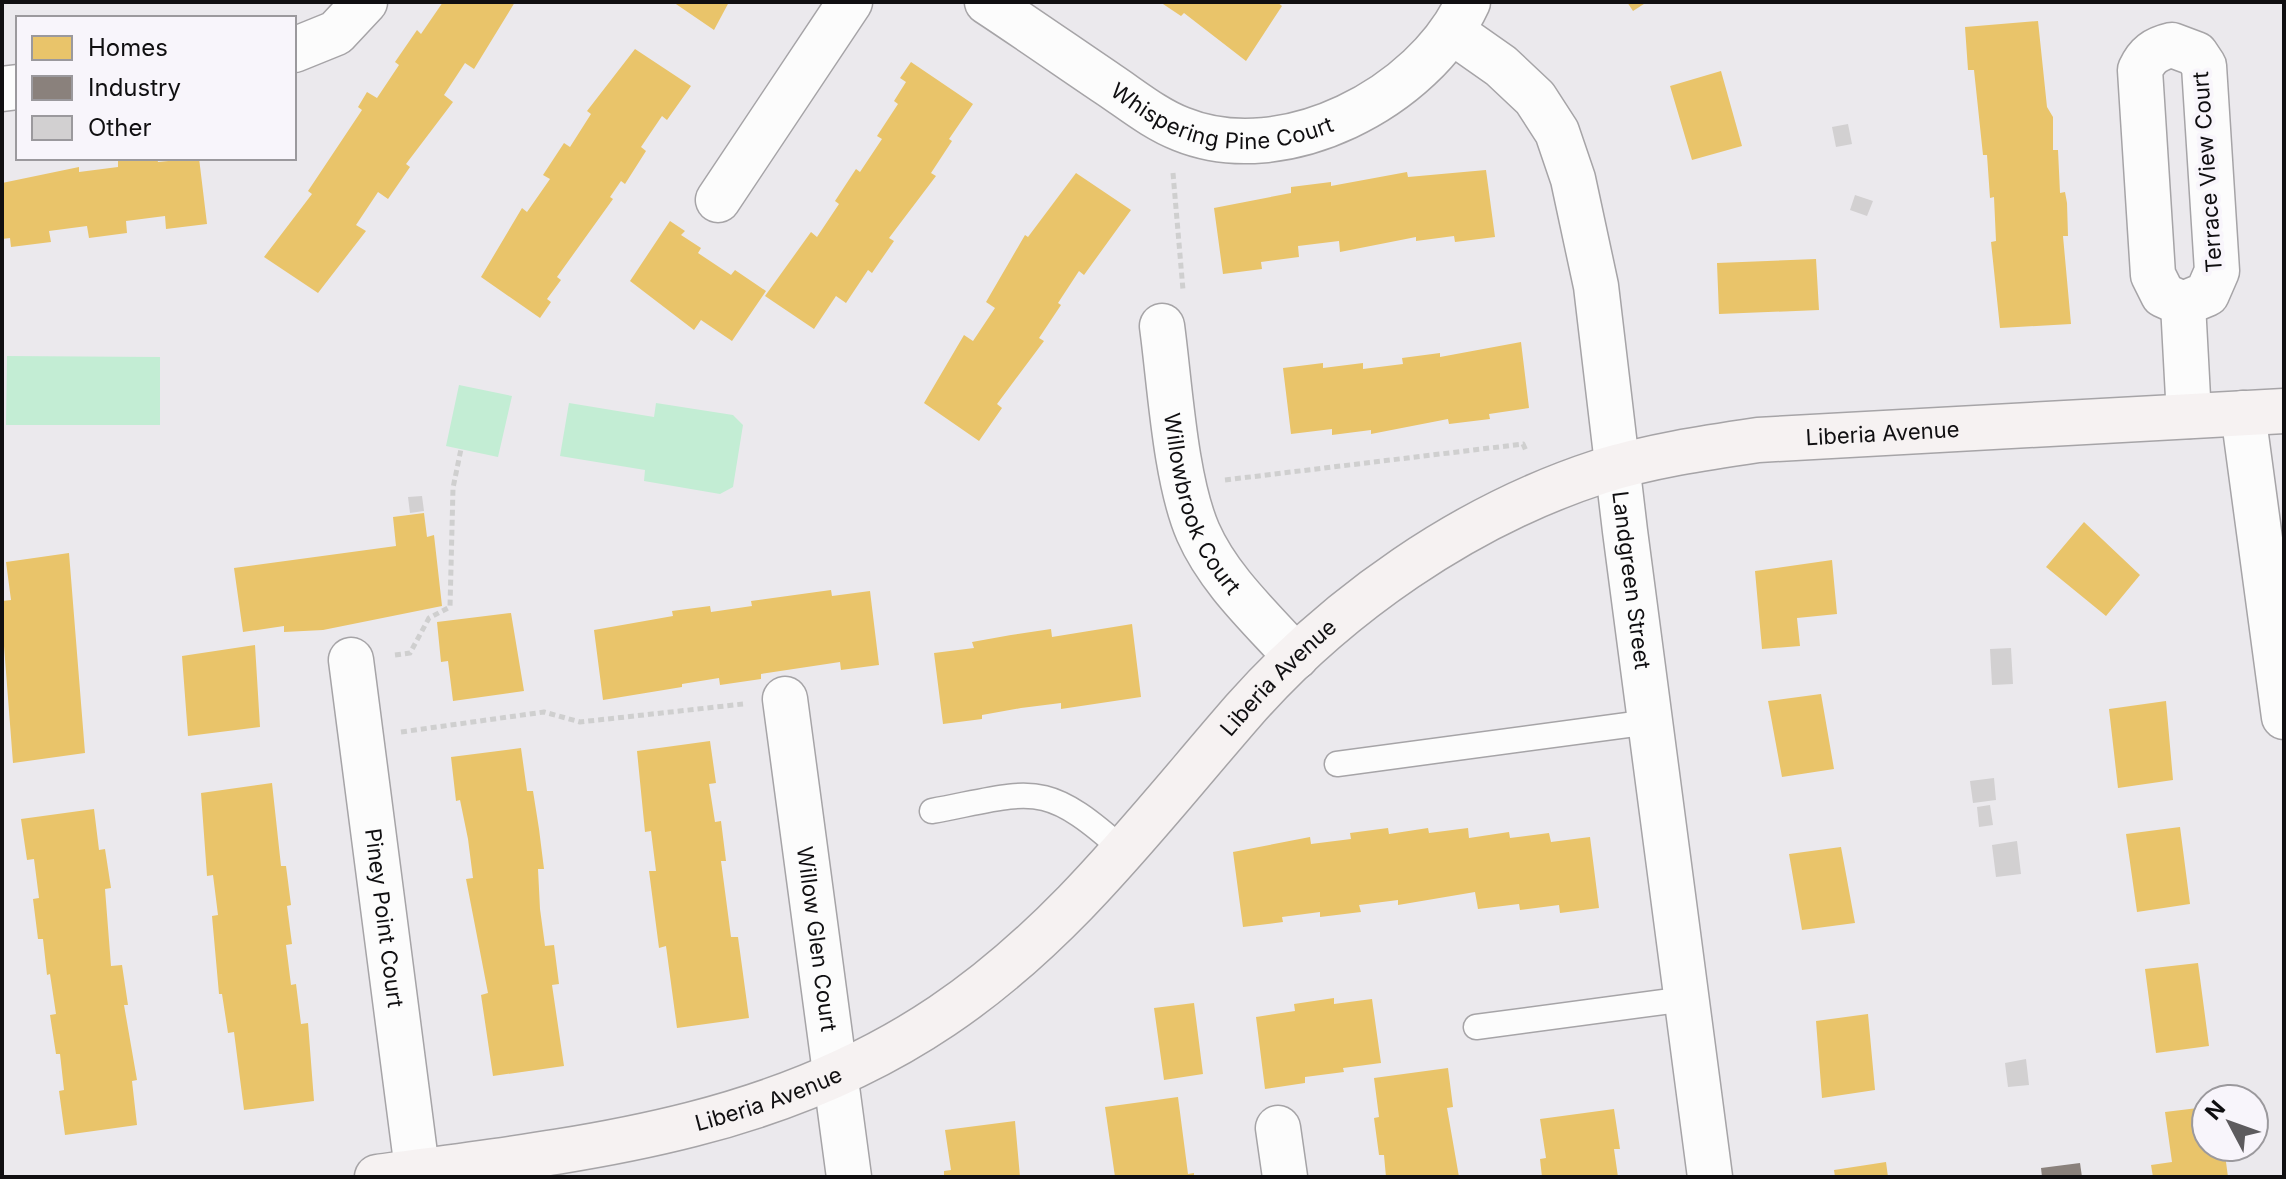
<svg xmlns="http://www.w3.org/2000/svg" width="2286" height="1179" viewBox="0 0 2286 1179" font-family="Inter,sans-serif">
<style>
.green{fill:#c3edd4}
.homes{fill:#e9c46a}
.industry{fill:#8a817c}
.building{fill:#d2d0d1}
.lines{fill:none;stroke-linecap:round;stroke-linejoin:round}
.lane-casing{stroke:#a6a4a7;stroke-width:27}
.street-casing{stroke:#a6a4a7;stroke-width:47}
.secondary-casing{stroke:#a6a4a7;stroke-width:47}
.path{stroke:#cfcfcf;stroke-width:5;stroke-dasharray:6 4;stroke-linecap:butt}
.lane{stroke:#fcfcfc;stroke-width:24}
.street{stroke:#fcfcfc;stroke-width:44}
.secondary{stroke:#f6f2f2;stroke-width:44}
.labels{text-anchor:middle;stroke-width:8;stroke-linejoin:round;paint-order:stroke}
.street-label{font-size:22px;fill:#100f11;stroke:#f8f5fb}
</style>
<rect width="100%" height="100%" fill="#ebe9ed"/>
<!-- green -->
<path class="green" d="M7 356 160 357V425H6Z
M459 385 512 396 498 457 446 446Z
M569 403 654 417 656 403 733 415 743 425 733 487 720 494 644 481 645 470 560 456Z"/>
<!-- homes -->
<path class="homes" d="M443 2H515L474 69 465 63 444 95 453 102 406 164 410 167 388 199 378 192 356 225 366 231 318 293 264 257 312 194 308 191 362 110 358 107 367 92 377 98 399 65 395 62 417 30 421 34Z
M673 2H729L714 30Z
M1160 2H1277L1282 6 1246 61 1184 13 1181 16Z
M1627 2H1647L1633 11Z
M2038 21 2047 107 2053 117V150H2058L2060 193 2065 192 2067 203 2068 236H2063L2071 324 2000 328 1991 242 1996 241 1994 197 1990 198 1987 155H1983L1974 70H1968L1965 27Z
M635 49 691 86 667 120 662 116 641 147 646 151 625 184 621 181 610 197 613 199 557 277 561 280 547 299 551 302 540 318 481 277 522 208 527 212 550 179 543 175 564 143 570 147 591 114 587 111Z
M911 62 973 104 949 139 952 141 931 173 936 176 889 238 894 241 872 273 868 270 846 303 836 296 814 329 765 296 811 232 817 237 839 204 835 201 856 169 860 172 882 139 877 136 898 104 894 101 906 82 900 78Z
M1721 71 1742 146 1692 160 1670 86Z
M139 158H157L158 162 199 158 207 224 166 229 165 216 126 221 127 233 89 238 87 226 49 231 51 242 11 247 10 238 2 239V183L79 167V172L118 167V161Z
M1486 170 1495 237 1455 242 1454 236 1416 241V237L1340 252 1339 241 1298 246 1299 257 1261 262 1262 269 1223 274 1214 208 1291 193V187L1331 182V186L1407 172 1408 177Z
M1076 173 1131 210 1084 275 1079 271 1058 303 1061 305 1039 338 1044 341 997 404 1002 408 979 441 924 403 964 335 973 341 995 308 986 302 1025 235 1028 237Z
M670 221 685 231 681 235 701 248 698 253 731 275 735 270 766 291 732 341 701 320 694 330 630 281Z
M1816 259 1819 310 1719 314 1717 263Z
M1521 342 1529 408 1489 414 1490 419 1449 424 1448 419 1371 434V430L1332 435V429L1291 434 1283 368 1323 363V368L1363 363V369L1403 364 1402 358 1440 353V357Z
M424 513 427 537 434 535 442 606 323 630 284 632V626L243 632 234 568 396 546 393 517Z
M2084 522 2140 575 2106 616 2046 567Z
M69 553 85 753 13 763 2 620V601L11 600 6 562Z
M1832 560 1837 614 1797 618 1800 646 1762 649 1755 571Z
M831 590 832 596 870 591 879 665 841 670 840 662 761 674V679L720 685 719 678 682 684V687L603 700 594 630 673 616 672 611 710 606 711 612 752 606 751 601Z
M511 613 524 691 453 701 448 661 441 662 437 622Z
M1132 624 1141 697 1061 709V703L1021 708 982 715V719L943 724 934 653 974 648 972 642 1011 635 1051 629 1052 637Z
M255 645 260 727 188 736 182 656Z
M1821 694 1834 769 1782 777 1768 701Z
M2166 701 2173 780 2118 788 2109 709Z
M710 741 716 783 709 784 715 822 721 821 726 861H721L731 937H738L749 1018 677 1028 666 946 659 948 649 871H656L651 831 645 832 637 751Z
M521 748 527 791H533L539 829 544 869H538L540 909 545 946 554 945 559 984 552 985 564 1066 493 1076 481 995 488 993 466 879 473 878 468 839 460 800 456 801 451 757Z
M272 783 281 866H286L291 905 287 906 292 944 286 945 291 985 296 984 301 1024 308 1023 314 1101 244 1110 234 1032 228 1033 222 994H219L212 916 218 915 213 875 207 876 201 793Z
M94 809 99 850 105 849 111 888 105 889 111 966 122 965 128 1005H124L137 1080 132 1081 137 1125 65 1135 59 1091 64 1090 60 1054H56L50 1015 56 1014 50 974 47 975 43 939H38L33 899 39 898 34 859 27 860 21 819Z
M2180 827 2190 904 2137 912 2126 834Z
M1388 828 1389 834 1428 828 1429 833 1468 828 1469 838 1509 832 1510 838 1549 833 1551 842 1590 837 1599 908 1560 913 1559 905 1520 910 1519 904 1478 909 1475 892 1398 905V900L1359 905 1361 912 1320 917V912L1282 917 1283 922 1243 927 1233 852 1310 837 1311 844 1351 839 1350 833Z
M1841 847 1855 923 1802 930 1789 854Z
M2198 963 2209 1046 2156 1053 2145 969Z
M1334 998V1004L1372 999 1381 1063 1343 1068 1344 1072 1305 1077V1083L1265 1089 1256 1017 1295 1011 1294 1004Z
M1194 1003 1203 1074 1164 1080 1154 1008Z
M1868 1014 1875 1090 1822 1098 1816 1021Z
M1448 1068 1453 1107 1447 1108 1459 1177H1386L1384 1155H1379L1374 1118 1379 1117 1374 1078Z
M1178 1097 1188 1174 1194 1173V1177H1115L1105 1107Z
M2206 1107V1147H2224L2228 1177H2153L2151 1165 2172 1162 2165 1112Z
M1614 1109 1620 1149H1614L1618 1177H1542L1540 1159 1546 1158 1540 1119Z
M1015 1121 1020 1177H944V1171L951 1170 945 1130Z
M1886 1162 1888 1177H1835L1834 1170Z"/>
<!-- industry -->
<path class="industry" d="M2080 1163 2082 1177H2042L2041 1168Z"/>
<!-- building -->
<path class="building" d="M1848 124 1852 144 1836 147 1832 127Z
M1855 195 1873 201 1867 216 1850 210Z
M422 496 424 511 410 513 408 497Z
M2011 648 2013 684 1992 685 1990 649Z
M1994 778 1996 800 1973 803 1970 781Z
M1990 805 1993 825 1979 827 1977 807Z
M2017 841 2021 874 1996 877 1992 845Z
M2026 1059 2029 1085 2008 1087 2005 1063Z"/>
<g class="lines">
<defs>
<path id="lane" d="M1337 764 1650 722
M932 811C1033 792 1043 778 1124 851
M1476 1027 1686 999"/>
<g id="street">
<path id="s1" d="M987 2C1028 29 1068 57 1108 84 1132 100 1155 119 1181 129 1284 171 1424 97 1468 2"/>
<path id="s2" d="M1454 33 1501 66 1535 98 1557 132 1573 179 1596 286 1625 531 1710 1177"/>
<path d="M2172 45 2196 54 2204 66 2217 271 2207 294 2183 304 2163 295 2153 275 2140 70C2147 55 2155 49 2172 45Z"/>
<path d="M294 50 336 33 365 2"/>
<path d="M2 89 18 87"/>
<path d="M718 200 850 2"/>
<path d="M2183 304 2189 416"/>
<path id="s3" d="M1162 326C1170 385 1175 479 1198 532 1219 580 1261 618 1296 657"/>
<path d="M2243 413 2284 717"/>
<path id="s4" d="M351 660 418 1177"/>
<path id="s5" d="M785 699 849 1177"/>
<path d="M1278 1128 1285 1177"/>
</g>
<g id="secondary">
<path id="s6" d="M377 1177C576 1150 770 1132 942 1016 1063 935 1149 819 1244 710 1337 605 1464 516 1599 472 1650 456 1704 448 1758 440L2284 411"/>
</g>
</defs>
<!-- lane casing -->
<use href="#lane" class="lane-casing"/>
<!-- street casing -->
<use href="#street" class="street-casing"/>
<!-- secondary casing -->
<use href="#secondary" class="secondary-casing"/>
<!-- path -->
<path class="path" d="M1173 173 1183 290
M1225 480 1523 444 1527 453
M395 655 410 653 429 618 450 607 453 488 461 449
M401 732 544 712 580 722 743 704"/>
<!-- lane -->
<use href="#lane" class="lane"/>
<!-- street -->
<use href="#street" class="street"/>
<!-- secondary -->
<use href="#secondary" class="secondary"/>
</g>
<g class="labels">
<!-- street labels -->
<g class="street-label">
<text dy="8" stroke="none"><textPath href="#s1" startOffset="270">Whispering Pine Court</textPath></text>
<text transform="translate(2207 172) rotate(-94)" y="8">Terrace View Court</text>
<text dy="8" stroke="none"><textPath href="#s6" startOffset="1744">Liberia Avenue</textPath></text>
<text dy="8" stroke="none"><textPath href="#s3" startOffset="184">Willowbrook Court</textPath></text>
<text dy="8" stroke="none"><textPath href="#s2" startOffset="600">Landgreen Street</textPath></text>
<text dy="8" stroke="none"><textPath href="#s6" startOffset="1072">Liberia Avenue</textPath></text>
<text dy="8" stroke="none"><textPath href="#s4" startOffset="260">Piney Point Court</textPath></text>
<text dy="8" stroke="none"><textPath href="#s5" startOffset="242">Willow Glen Court</textPath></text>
<text dy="8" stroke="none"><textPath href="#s6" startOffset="400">Liberia Avenue</textPath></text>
</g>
</g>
<!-- border -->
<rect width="2286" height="1179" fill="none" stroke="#100f11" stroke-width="8"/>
<!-- legend -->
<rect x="16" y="16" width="280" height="144" fill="#f8f5fb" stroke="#9b999d" stroke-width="2"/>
<rect x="32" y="36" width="40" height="24" fill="#e9c46a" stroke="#9b999d" stroke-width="2"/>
<text x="88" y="56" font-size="24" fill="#100f11">Homes</text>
<rect x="32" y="76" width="40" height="24" fill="#8a817c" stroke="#9b999d" stroke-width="2"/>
<text x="88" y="96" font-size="24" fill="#100f11">Industry</text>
<rect x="32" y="116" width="40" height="24" fill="#d2d0d1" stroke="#9b999d" stroke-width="2"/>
<text x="88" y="136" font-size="24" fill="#100f11">Other</text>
<!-- north arrow -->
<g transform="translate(2230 1123) rotate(311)"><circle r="38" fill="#f8f5fb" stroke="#9b999d" stroke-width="2"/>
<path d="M0-6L14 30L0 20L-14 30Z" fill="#5d5b5e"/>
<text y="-12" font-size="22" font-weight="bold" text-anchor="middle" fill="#100f11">N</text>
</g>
</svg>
